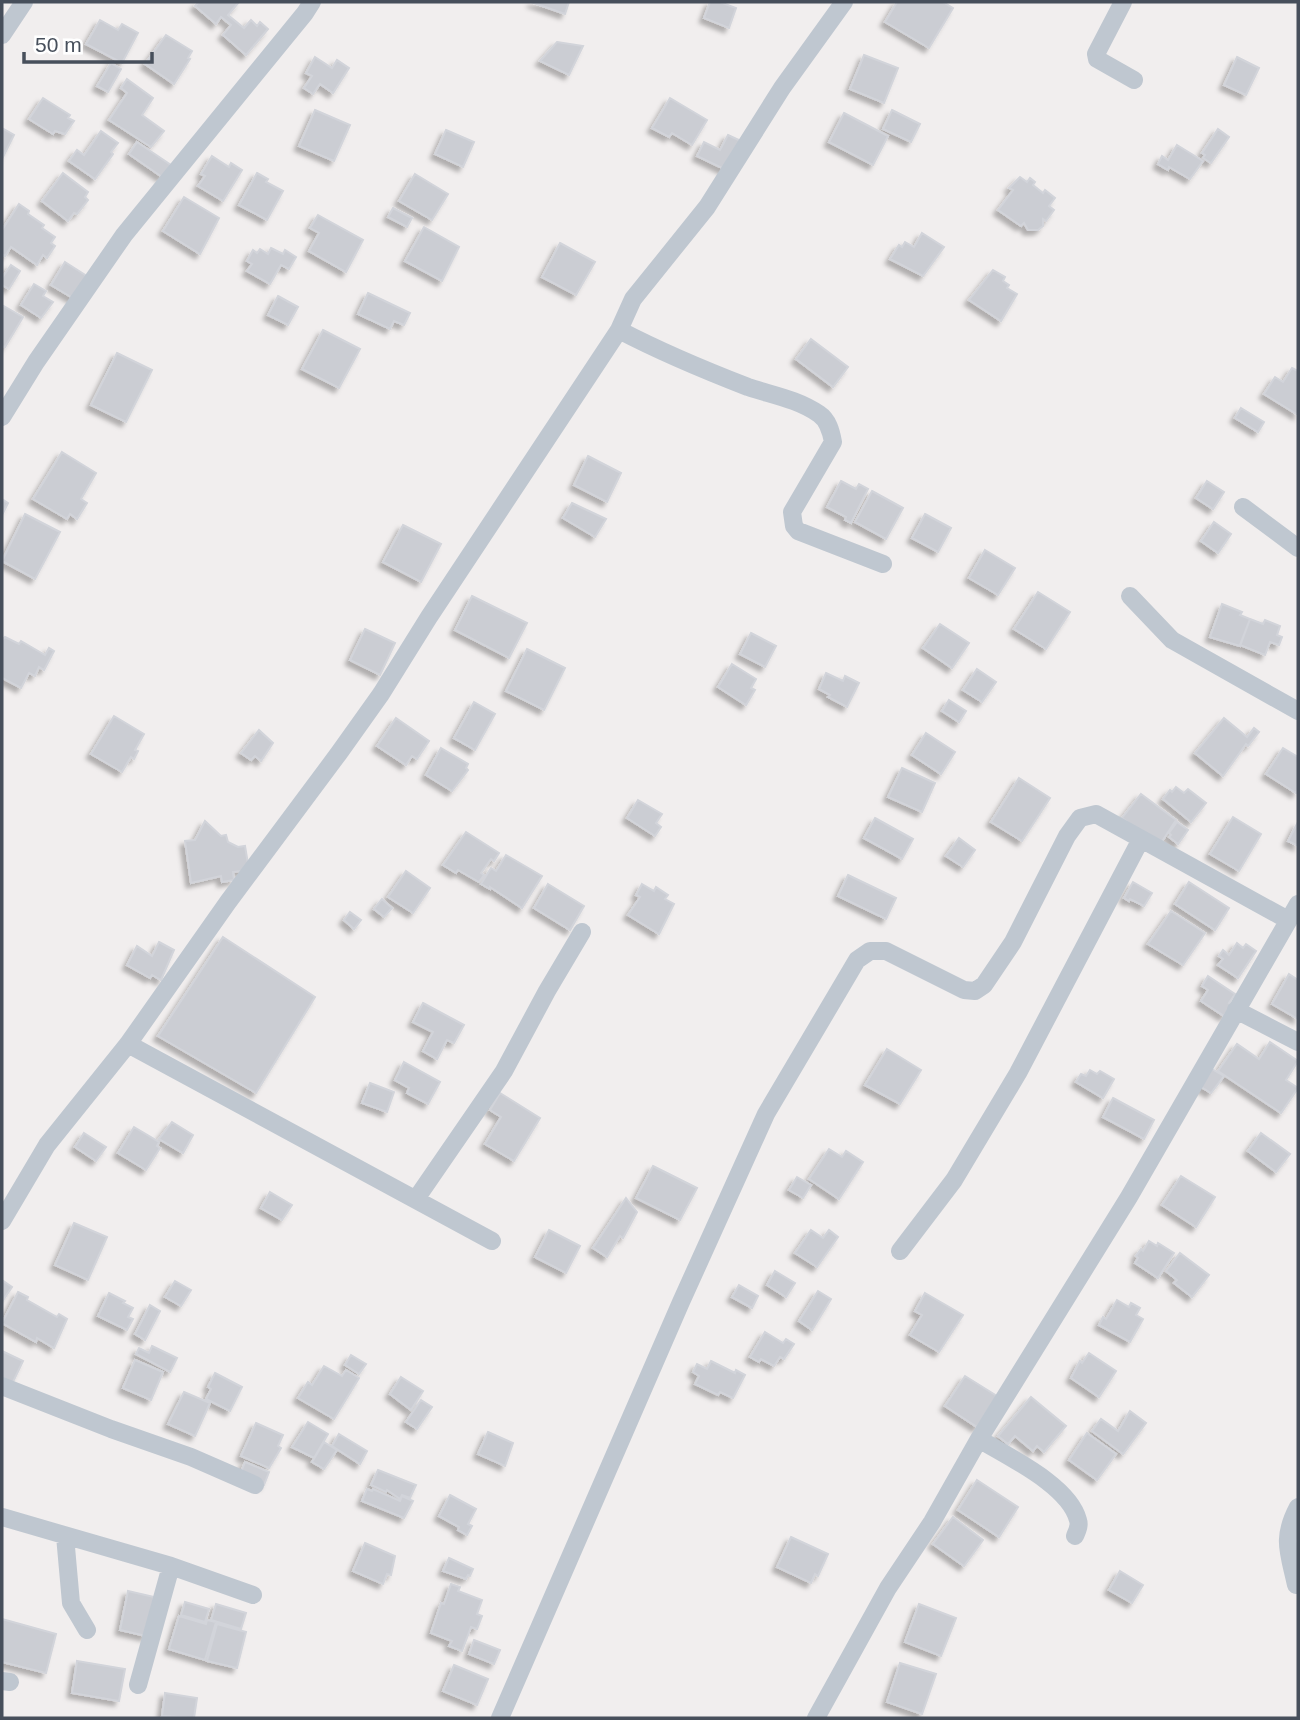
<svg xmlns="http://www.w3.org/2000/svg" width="1300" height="1720" viewBox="0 0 1300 1720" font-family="Arial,sans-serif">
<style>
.building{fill:#cbcdd3;stroke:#d2d4da;stroke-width:2;filter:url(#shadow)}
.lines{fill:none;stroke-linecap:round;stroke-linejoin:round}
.minor{stroke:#bfc7d0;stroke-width:18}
</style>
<defs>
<filter id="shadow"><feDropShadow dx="-4.5" dy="4.5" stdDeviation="2" flood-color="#0004"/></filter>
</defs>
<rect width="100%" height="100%" fill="#f1eeee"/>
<!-- building -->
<path class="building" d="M199 2H239L228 15 244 28 251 20 257 26 260 22 268 29 246 55 223 35 231 25 221 17 216 24 195 6Z
M531 2H569L565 14Z
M710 2H720L736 8 729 28 704 18Z
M897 2H943L953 8 929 48 885 22Z
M100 20 118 30 122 24 138 33 122 63 86 44Z
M166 35 192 51 188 58 190 59 174 84 145 64Z
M557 42 583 46 569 75 540 61Z
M864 55 898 68 884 103 850 89Z
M315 57 332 68 337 60 349 68 333 93 320 84 313 94 304 88 312 76 306 73Z
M1237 57 1259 68 1246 95 1224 85Z
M111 63 121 69 108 92 97 86Z
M127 79 153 98 142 115 164 131 151 147 109 120 127 93 121 88Z
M43 98 70 115 68 118 74 121 65 134 55 131 53 134 29 119Z
M670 98 707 120 692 145 672 133 669 137 652 128Z
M315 110 350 125 334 161 299 146Z
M892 110 920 124 911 142 883 129Z
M844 113 888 136 873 165 829 142Z
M2 128 14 135 2 159Z
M1218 129 1229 137 1211 163 1203 158 1205 155 1202 153Z
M446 130 474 142 463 167 435 154Z
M101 131 118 143 111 152 113 154 95 179 69 161 77 150 84 155Z
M728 135 741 141 726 170 697 156 704 142 720 150Z
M137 142 171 165 162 177 129 154Z
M1177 145 1203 161 1190 179 1169 167 1168 170 1158 164 1162 156 1168 160Z
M212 156 229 167 231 163 242 170 223 201 198 186 205 176 201 174Z
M63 173 88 192 85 197 88 200 77 214 74 213 68 221 42 201Z
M257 173 268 179 266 182 283 191 267 220 239 205Z
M415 174 448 194 432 220 399 201Z
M1020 177 1027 182 1030 178 1035 182 1033 185 1043 193 1045 190 1055 198 1049 206 1054 210 1046 221 1043 219V226L1038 230H1028L1024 223 1021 226 998 210 1013 190 1009 188Z
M184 197 219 218 200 254 163 231Z
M19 204 29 211 28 214 44 225 42 228 55 237 51 243 55 246 47 258 43 255 37 265 11 247 5 256 2 254V230Z
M393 208 412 218 407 227 388 217Z
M318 215 363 240 346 272 309 251 319 233 310 228Z
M424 227 459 247 442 281 405 261Z
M922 233 944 247 923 276 890 259 899 245 902 247 905 242 914 247Z
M560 243 595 262 576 295 542 277Z
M271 248 283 254 285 250 296 257 289 269 281 265 270 284 247 271 252 264 247 261 253 250 257 253 260 249 268 254Z
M65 262 90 278 76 300 51 285Z
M11 265 20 271 9 289 2 285V278Z
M993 270 1005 277 1003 281 1009 285 1007 288 1017 294 1001 321 969 300Z
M34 284 46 291 43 296 53 302 41 318 21 305Z
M368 293 410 313 404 325 394 321 390 329 358 314Z
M278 296 298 307 288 325 268 315Z
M2 305 23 317 5 347 2 346Z
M323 330 360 349 339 388 302 369Z
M811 339 848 367 833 387 796 359Z
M117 353 152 370 126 422 91 405Z
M1292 368 1298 371V415L1264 394 1275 377 1283 382Z
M1241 408 1264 422 1258 432 1235 418Z
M62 452 96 473 81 499 87 503 77 519 70 514 67 519 33 499Z
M588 456 621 473 607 502 574 485Z
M841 481 856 489 859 484 868 489 851 523 845 520 846 517 827 507Z
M1207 481 1224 492 1213 509 1196 498Z
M872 491 903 508 886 539 855 522Z
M2 499 8 503 2 515Z
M572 503 606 519 595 537 563 518Z
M25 514 60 532 35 579 2 561Z
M925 514 951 528 938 552 912 538Z
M1214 522 1231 534 1218 553 1201 541Z
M403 525 441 544 421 582 383 562Z
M985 550 1015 568 998 595 969 578Z
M1038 592 1070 612 1046 649 1014 629Z
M472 596 527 623 509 658 455 630Z
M1222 604 1242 612 1240 615 1250 619 1240 646 1210 637Z
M1250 619 1263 624 1265 620 1280 626 1277 635 1282 637 1279 645 1270 642 1265 655 1240 645Z
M940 624 969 643 952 668 923 648Z
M365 629 395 643 380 675 350 660Z
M751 633 776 646 765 667 740 654Z
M5 637 19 644 21 641 45 655 49 648 54 651 44 670 39 667 35 676 29 673 21 688 2 678V640Z
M527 649 565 668 544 710 506 691Z
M732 664 756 679 751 688 755 690 746 705 718 687Z
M977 669 996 682 982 702 963 690Z
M826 673 843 681 845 676 859 683 847 707 828 697 830 695 819 689Z
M949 700 966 711 959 722 942 711Z
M474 702 495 714 475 750 454 738Z
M114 716 144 734 135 750 138 751 134 759 131 757 122 772 91 754Z
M396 718 429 741 417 759 412 756 406 765 377 746Z
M1224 718 1247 737 1254 728 1259 732 1248 746 1246 744 1223 776 1195 753Z
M259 730 273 743 261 761 255 756 251 760 241 753Z
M926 733 955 752 941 774 912 755Z
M441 748 468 764 466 768 468 770 452 791 426 775Z
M1283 748 1298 757V789L1296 793 1266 774Z
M902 768 935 783 922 812 888 797Z
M1019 778 1050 798 1022 841 991 822Z
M1176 787 1184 793 1188 789 1206 803 1191 822 1163 799 1170 790 1172 792Z
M1141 794 1176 820 1159 846 1122 818Z
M638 800 662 814 656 823 661 827 655 836 627 818Z
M1233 817 1261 834 1239 871 1210 854Z
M875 818 913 839 902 859 864 838Z
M205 821 221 836 226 835 228 842 238 847 245 846 249 870 233 872 234 880 222 882 221 876 191 883 185 841 195 840Z
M1177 822 1188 830 1178 844 1169 837 1171 835 1169 833Z
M1298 822V846L1288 841Z
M466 832 499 853 494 861 491 859 481 873 484 875 479 882 458 870 456 873 443 865Z
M959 838 975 850 963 867 946 856Z
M506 855 542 876 522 908 490 887V889L481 884 491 868 496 871Z
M406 871 430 888 413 913 388 897Z
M848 875 896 898 886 919 838 896Z
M1133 882 1152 893 1144 906 1130 899 1129 901 1124 898Z
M1189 882 1229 908 1215 930 1175 904Z
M548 884 584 906 570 930 534 908Z
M642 884 654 891 656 887 668 895 665 899 674 904 659 934 628 915 640 897 636 895Z
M382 899 392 908 384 917 374 909Z
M1171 911 1205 933 1183 965 1148 944Z
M350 912 361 920 354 929 344 920Z
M223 937 315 997 256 1093 158 1036Z
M159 942 174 950 161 980 152 975 150 978 127 965 137 946 152 956Z
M1237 943 1243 948 1246 944 1256 951 1238 978 1218 965 1223 959 1219 956 1223 950 1229 955Z
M1289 974 1298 980V1019L1272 1004Z
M1208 976 1235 994 1229 1003 1232 1004 1224 1016 1201 1001 1208 990 1202 986Z
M423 1003 464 1025 454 1043 447 1040 437 1059 423 1051 433 1032 413 1022Z
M1270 1042 1298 1061 1286 1080 1298 1088 1281 1113 1218 1071 1237 1044 1259 1059Z
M887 1049 921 1070 900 1104 865 1085Z
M404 1062 440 1082 428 1104 407 1093 409 1088 395 1080Z
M1212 1069 1224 1076 1211 1093 1201 1087Z
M1090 1070 1097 1074 1100 1071 1114 1079 1103 1098 1076 1082 1081 1074 1086 1076Z
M370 1083 394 1092 387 1112 362 1103Z
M500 1093 540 1118 514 1161 485 1144 501 1117 490 1110Z
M1113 1098 1154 1120 1144 1139 1103 1117Z
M172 1122 193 1135 183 1153 159 1139Z
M134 1127 159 1142 157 1146 160 1148 146 1170 118 1153Z
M84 1133 106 1147 96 1161 75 1147Z
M1261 1133 1290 1154 1276 1172 1248 1151Z
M829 1149 842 1157 846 1151 863 1162 839 1199 809 1179Z
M653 1166 697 1188 680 1220 636 1198Z
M1181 1176 1215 1197 1196 1227 1162 1205Z
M797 1177 811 1185 803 1198 789 1190Z
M270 1192 292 1205 282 1220 261 1208Z
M626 1198 637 1212 623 1238 620 1236 607 1257 593 1248Z
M74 1223 107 1237 88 1280 55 1265Z
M549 1230 580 1246 566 1273 535 1257Z
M811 1230 823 1238 829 1230 838 1237 817 1267 795 1253Z
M1149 1241 1157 1246 1158 1243 1174 1253 1158 1278 1135 1263 1138 1258 1136 1256 1141 1249 1143 1251Z
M1180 1253 1209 1275 1192 1297 1174 1283 1177 1280 1166 1271Z
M775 1271 795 1283 786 1297 767 1285Z
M2 1280 12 1287 2 1302Z
M175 1281 191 1290 181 1306 165 1297Z
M739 1285 758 1296 752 1308 732 1297Z
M818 1291 831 1299 812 1330 799 1321Z
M18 1292 28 1297 27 1300 57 1317 59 1314 67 1319 54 1348 37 1338 36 1342 2 1323Z
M109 1293 125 1301 123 1303 133 1308 128 1317 133 1319 127 1330 98 1316Z
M925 1293 963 1315 939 1352 910 1335 922 1315 915 1311Z
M1117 1300 1129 1307 1131 1303 1140 1308 1136 1315 1143 1319 1130 1342 1099 1325 1103 1317 1106 1319Z
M150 1305 160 1311 145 1340 135 1334Z
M765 1332 783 1343 786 1339 794 1344 784 1359 780 1357 774 1366 761 1359 759 1362 750 1357Z
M152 1346 177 1358 170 1372 136 1354 139 1348 149 1353Z
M2 1351 23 1361 12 1384 2 1380Z
M1089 1353 1116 1371 1099 1397 1071 1378 1080 1361 1082 1363Z
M351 1355 366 1364 359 1374 345 1365Z
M135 1360 163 1372 151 1400 123 1388Z
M711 1361 735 1373 736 1370 745 1375 733 1398 720 1392 718 1395 695 1384 699 1376 693 1372 697 1364 707 1369Z
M324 1366 342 1376 346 1370 359 1378 334 1419 298 1398 308 1382 312 1385Z
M215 1373 242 1387 230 1411 206 1399 211 1389 208 1387Z
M965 1376 997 1396 977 1427 945 1406Z
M401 1377 423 1391 411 1410 390 1394Z
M184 1392 210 1403 195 1436 168 1424Z
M1031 1397 1066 1426 1044 1452 1037 1446 1033 1451 1015 1436 1008 1444 998 1436Z
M421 1400 432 1407 417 1429 406 1422Z
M1130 1411 1146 1423 1123 1454 1092 1431 1101 1419 1118 1431Z
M308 1422 328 1434 314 1458 292 1447Z
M256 1423 283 1435 278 1446 281 1448 269 1468 241 1456Z
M488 1432 513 1443 505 1466 478 1454Z
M1087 1433 1116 1454 1097 1480 1069 1460Z
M339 1434 367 1451 360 1464 332 1446Z
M324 1442 337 1450 324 1469 312 1462Z
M245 1462 269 1472 264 1485 240 1475Z
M378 1470 416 1485 410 1498 402 1495 400 1499 387 1490 386 1492 371 1485Z
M977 1480 1018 1507 999 1537 958 1510Z
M367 1489 372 1491 373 1489 400 1501 402 1496 413 1501 404 1518 362 1501Z
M450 1495 476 1509 468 1524 472 1526 467 1535 458 1530 459 1527 439 1516Z
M953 1517 983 1540 964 1566 933 1544Z
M791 1537 828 1554 818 1576 815 1574 811 1583 777 1567Z
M365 1543 395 1556 391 1575 387 1574 383 1584 353 1571Z
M449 1558 473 1569 470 1576 468 1575 466 1579 443 1571Z
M1120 1571 1143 1585 1132 1603 1109 1590Z
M451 1584 460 1587 458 1591 482 1600 477 1614 482 1616 477 1629 471 1627 462 1651 449 1646 452 1641 431 1633 441 1603 444 1604Z
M128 1591 154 1597 146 1636 120 1630Z
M185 1602 209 1609 205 1622 181 1615Z
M216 1604 246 1613 241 1629 211 1620Z
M919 1604 956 1618 941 1656 905 1642Z
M179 1616 206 1624 207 1620 216 1622 205 1660 169 1649Z
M2 1619 56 1634 46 1673 2 1662Z
M217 1624 246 1632 237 1668 207 1661Z
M474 1640 500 1650 494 1664 469 1654Z
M77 1661 125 1669 119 1701 72 1693Z
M900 1663 936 1674 922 1714 887 1702Z
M454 1665 488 1679 477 1705 443 1691Z
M165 1693 197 1698 194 1718 162 1716Z"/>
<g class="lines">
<!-- minor -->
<path class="minor" d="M1123 2 1096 54 1097 59 1134 80
M2 35 24 2
M619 330C661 352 704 370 748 387 772 395 797 399 819 414 828 420 831 431 833 442L792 512 794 526 798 531 883 564
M2 417 36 362 124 235 305 13 312 2
M1243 507 1298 548
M1130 596 1172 640 1298 711
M1236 1010 1298 1042
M128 1044 492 1241
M416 1199 504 1071 547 991 582 932
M2 1221 47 1145 128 1044 228 902 339 753 381 694 429 617 619 330 633 299 707 207 782 88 844 2
M900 1251 954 1180 1018 1073 1141 839
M2 1386 111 1429 191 1457 255 1485
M979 1439C1008 1457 1069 1485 1078 1520 1080 1526 1077 1531 1075 1536
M2 1517 171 1566 253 1595
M65 1536 71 1603 87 1630
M1296 1585C1289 1552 1281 1539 1298 1507
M2 1681 10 1682
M138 1685 171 1566
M500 1718 681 1302 766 1114 857 960 870 951H886L964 990 975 991 984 985 1013 942 1067 836 1080 818 1096 814 1288 920
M816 1718 888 1588 932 1522 979 1439 1129 1197 1298 904"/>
</g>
<!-- border -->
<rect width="1300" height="1720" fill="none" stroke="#474f5b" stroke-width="7"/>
<!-- scale -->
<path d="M24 52v10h128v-10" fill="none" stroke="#474f5b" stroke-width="3.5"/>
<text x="35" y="52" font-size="21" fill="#474f5b" stroke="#ffffff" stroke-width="5" paint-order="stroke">50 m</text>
</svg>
